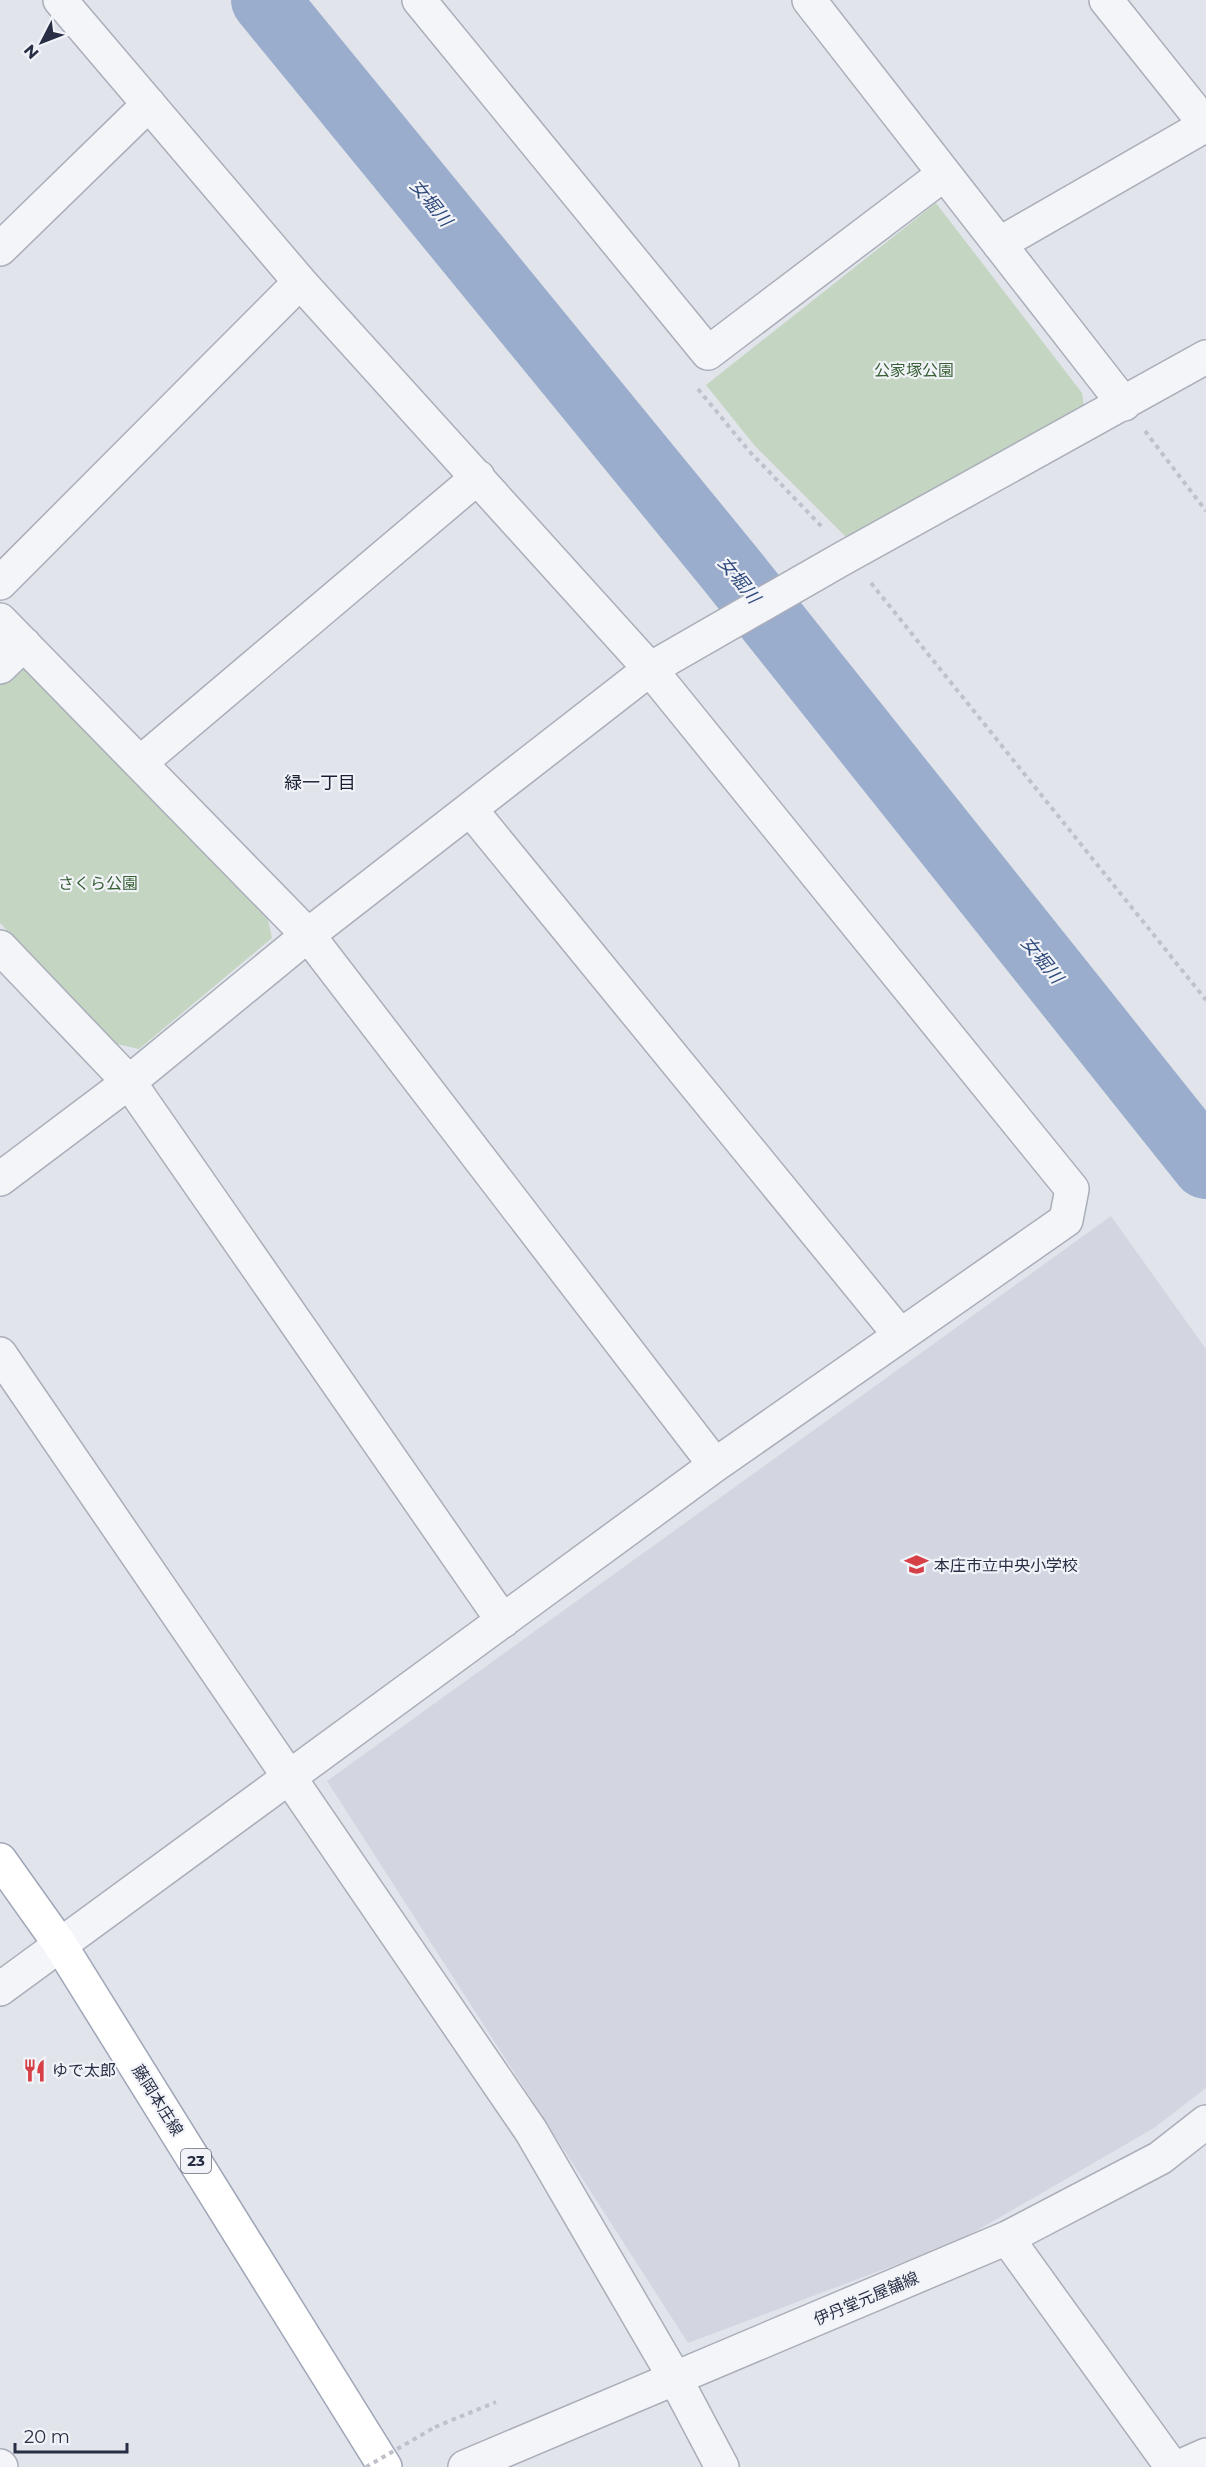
<svg xmlns="http://www.w3.org/2000/svg" width="1206" height="2467" viewBox="0 0 1206 2467" font-family="Montserrat,'Noto Sans JP',sans-serif">
<style>
.built{fill:#d3d6e0}
.green{fill:#c4d5c2}
.lines{fill:none;stroke-linecap:round;stroke-linejoin:round}
.river{stroke:#9aadcd;stroke-width:68}
.minor-casing{stroke:#aaaeb9;stroke-width:36}
.major-casing{stroke:#9fa6b7;stroke-width:36}
.path{stroke:#bfc2ca;stroke-width:4;stroke-dasharray:4.5 4.5;stroke-linecap:butt}
.minor{stroke:#f4f5f9;stroke-width:33}
.major{stroke:#fff;stroke-width:33}
.path-bridge{stroke:#bfc2ca;stroke-width:4;stroke-dasharray:4.5 4.5;stroke-linecap:butt}
.labels{text-anchor:middle;stroke-width:4.5;stroke-linejoin:round;paint-order:stroke}
.shield{fill:#f1f3f8;stroke:#646a7a;stroke-width:1.5}
.shield-label{font-size:15px;font-weight:bold;fill:#282f44}
.park-label{font-size:16px;fill:#386034;stroke:#f1f3f8}
.poi-label{font-size:16px;fill:#282f44;stroke:#f1f3f8;text-anchor:start}
.street-label{font-size:16px;fill:#282f44;stroke:#f1f3f8}
.water-label{font-size:18px;font-style:italic;fill:#2f497a;stroke:#f1f3f8}
.neighbourhood-label{font-size:18px;fill:#1a2034;stroke:#f1f3f8}
</style>
<rect width="100%" height="100%" fill="#e1e4eb"/>
<!-- built -->
<path class="built" d="M1111 1216 1206 1349V2088L1154 2128 959 2241 688 2343 327 1781Z"/>
<!-- green -->
<path class="green" d="M936 203 1082 393 1085 412 847 538 755 446 706 385Z
M30 668 268 920 272 938 139 1049 117 1044 0 923V684L16 669Z"/>
<g class="lines">
<!-- river -->
<path class="river" d="M265 0 728 566 1206 1165"/>
<defs>
<path id="minor" d="M419 0 708 353 944 174
M809 0 1124 404
M1106 0 1206 125
M999 244 1206 125
M0 249 149 104
M0 583 300 282
M0 620 308 935 715 1465
M0 667 24 644
M140 763 478 477
M470 809 900 1335
M0 947 129 1082 503 1621
M0 1179 129 1082 308 935 650 669 840 560 1206 357
M0 1354 531 2131 676 2380 722 2467
M0 1989 715 1465 1066 1220 1072 1189 650 669 300 282 60 0
M1007 2238 1172 2467
M0 2466 1 2467
M465 2467 1007 2238 1160 2158 1206 2122
M1179 2467 1206 2455"/>
<path id="major" d="M0 1860 59 1943 385 2467"/>
</defs>
<!-- minor casing -->
<use href="#minor" class="minor-casing"/>
<!-- major casing -->
<use href="#major" class="major-casing"/>
<!-- path -->
<path class="path" d="M698 389 749 451 823 528
M1145 431 1206 511
M871 583 1206 1000
M435 2427 496 2402"/>
<!-- minor -->
<use href="#minor" class="minor"/>
<!-- major -->
<use href="#major" class="major"/>
<!-- path-bridge -->
<path class="path-bridge" d="M366 2467 435 2427"/>
</g>
<!-- icons -->
<defs>
<symbol id="school-bare" viewBox="-9 -9 18 18"><path d="M0-5L7-2L0 1L-7-2ZM-4 1L0 2.5L4 1V4Q0 6-4 4Z" fill="#d73f46" stroke="#f1f3f8" stroke-width="2.5" paint-order="stroke"/></symbol>
<symbol id="restaurant-bare" viewBox="-9 -9 18 18"><path d="M-5-6h1v4h1v-4h1v4h1v-4h1v5L-1.5 .5V6h-2V.5L-5-1ZM5-6V6H3V1.5H1.5Q1.5-4 5-6Z" fill="#d73f46" stroke="#f1f3f8" stroke-width="2.5" paint-order="stroke"/></symbol>
</defs>
<g fill-rule="evenodd">
<use href="#school-bare" x="900" y="1548" width="33" height="33"/>
<use href="#restaurant-bare" x="18" y="2054" width="33" height="33"/>
</g>
<g class="labels">
<!-- shield labels -->
<rect class="shield" x="181" y="2149" width="30" height="24" rx="4.5"/>
<g class="shield-label">
<text x="196" y="2166">23</text>
</g>
<!-- park labels -->
<g class="park-label">
<text x="914" y="376">公家塚公園</text>
<text x="98" y="889">さくら公園</text>
</g>
<!-- poi labels -->
<g class="poi-label">
<text x="934" y="1571">本庄市立中央小学校</text>
<text x="52" y="2076">ゆで太郎</text>
</g>
<!-- street labels -->
<g class="street-label">
<text transform="translate(158 2100) rotate(58)" y="6">藤岡本庄線</text>
<text transform="translate(866 2298) rotate(-23)" y="6">伊丹堂元屋舗線</text>
</g>
<!-- water labels -->
<g class="water-label">
<text transform="translate(431 203) rotate(51)" y="6">女堀川</text>
<text transform="translate(739 580) rotate(51)" y="6">女堀川</text>
<text transform="translate(1042 960) rotate(51)" y="6">女堀川</text>
</g>
<!-- neighbourhood labels -->
<g class="neighbourhood-label">
<text x="320" y="789">緑一丁目</text>
</g>
</g>
<!-- north arrow -->
<g transform="translate(42 42) rotate(228)" stroke="#f1f3f8" stroke-width="4.5" paint-order="stroke">
<path d="M0-4.5L10 22L0 15L-10 22Z" fill="#282f44"/>
<text y="-9" font-size="16" font-weight="bold" text-anchor="middle" fill="#282f44">N</text>
</g>
<!-- scale -->
<path d="M15 2443v9h112v-9" fill="none" stroke="#282f44" stroke-width="3"/>
<text x="24" y="2443" font-size="18" fill="#282f44" stroke="#f1f3f8" stroke-width="4.5" paint-order="stroke">20 m</text>
</svg>
